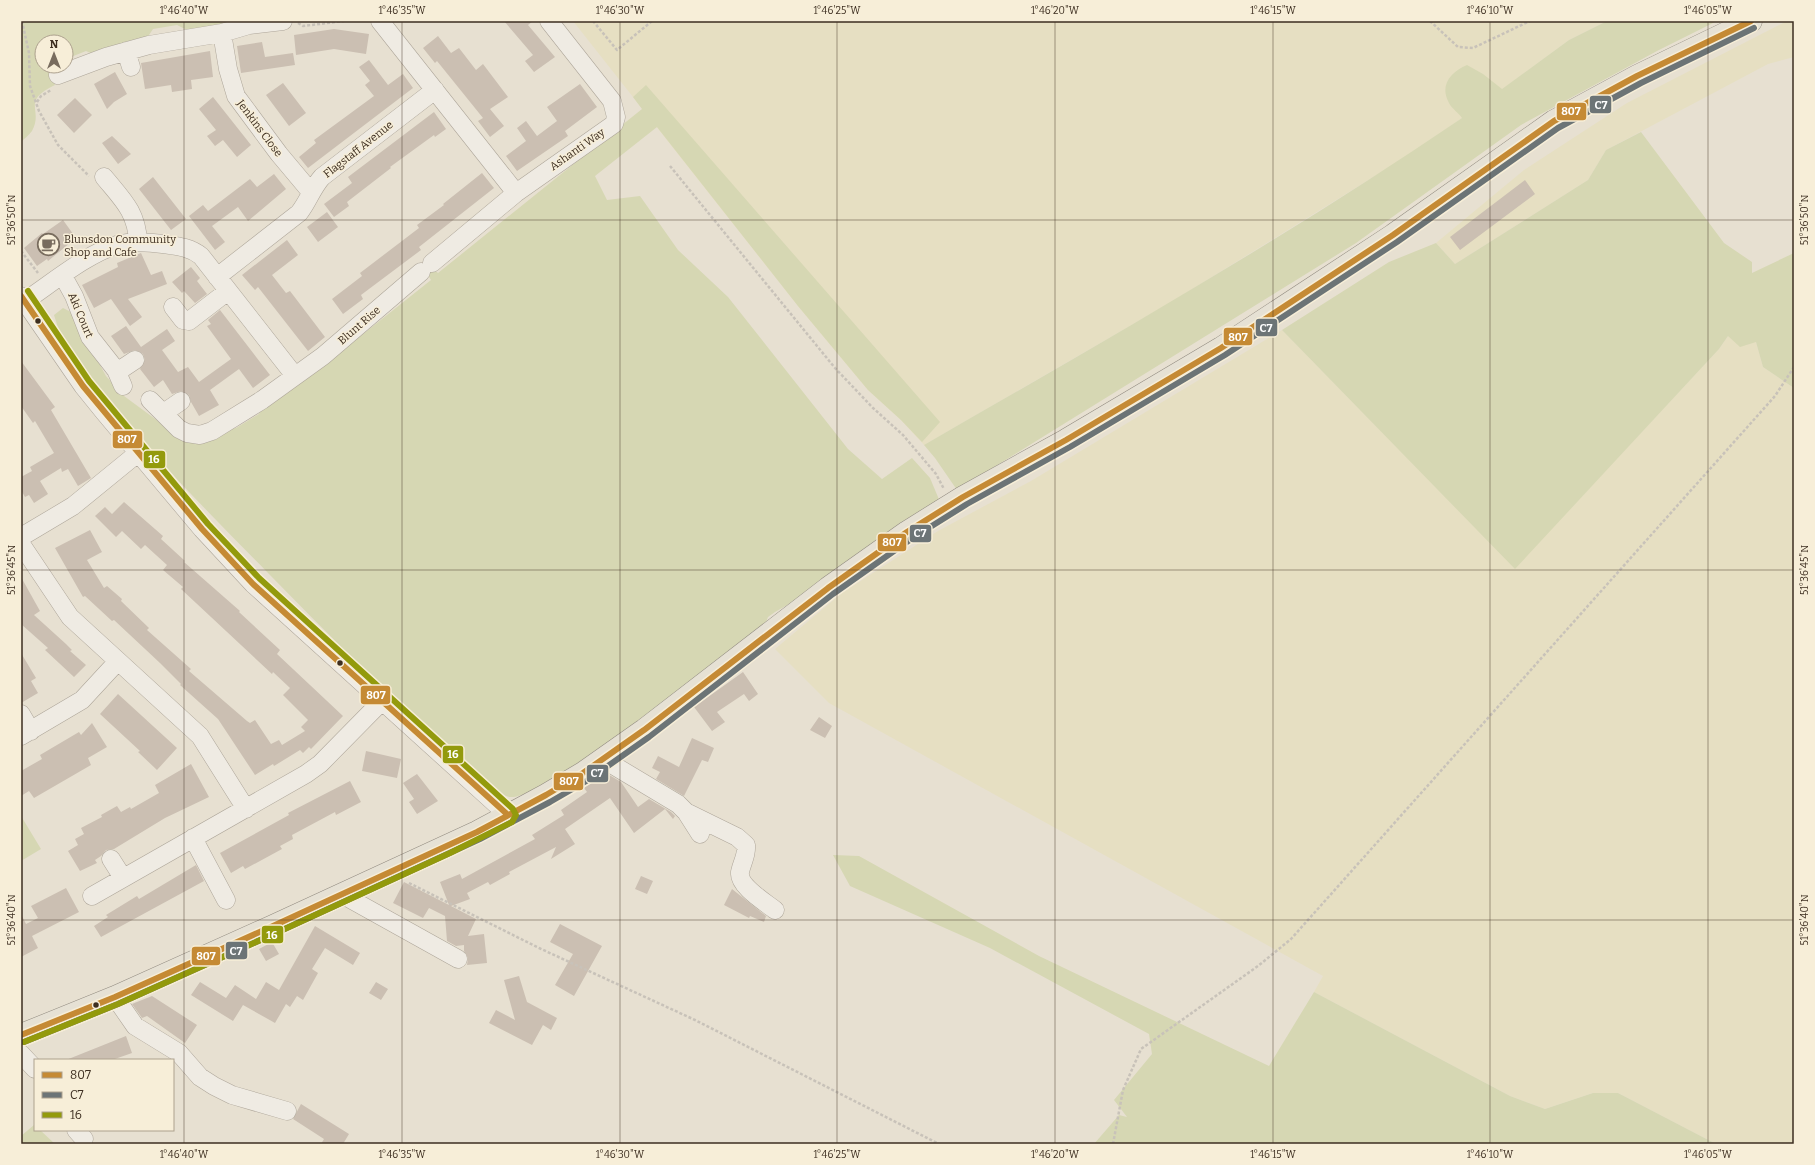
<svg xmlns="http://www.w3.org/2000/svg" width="1815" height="1165" viewBox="0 0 1815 1165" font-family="Bitter,serif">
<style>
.farmland{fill:#e6dfc2}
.green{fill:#d6d7b3}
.building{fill:#cbbfb2}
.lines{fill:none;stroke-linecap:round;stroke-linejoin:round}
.minor-casing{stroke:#ada599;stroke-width:19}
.major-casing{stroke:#928b80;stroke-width:23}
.path{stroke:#c8c2b9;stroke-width:2.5;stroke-dasharray:3 2;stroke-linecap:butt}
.minor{stroke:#efebe3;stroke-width:18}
.major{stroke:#e6e1d4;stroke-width:22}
.bus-1-casing{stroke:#f7eed8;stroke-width:9}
.bus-2-casing{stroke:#f7eed8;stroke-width:9}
.bus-3-casing{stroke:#f7eed8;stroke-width:9}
.bus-1{stroke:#c58a34;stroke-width:6}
.bus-2{stroke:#6c7476;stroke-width:6}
.bus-3{stroke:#939a0c;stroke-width:6}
.ticks{fill:none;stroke:#3d2e20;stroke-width:1;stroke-opacity:0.45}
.bus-dot{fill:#3d2e20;stroke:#f7eed8;stroke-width:1.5}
.labels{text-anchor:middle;stroke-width:3;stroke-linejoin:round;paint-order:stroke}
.street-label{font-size:11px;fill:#3d2e20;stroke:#f7eed8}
.poi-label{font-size:11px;fill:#3d2e20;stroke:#f7eed8;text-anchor:start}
.line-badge{stroke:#f7eed8;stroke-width:1.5}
.badge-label{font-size:11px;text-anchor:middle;font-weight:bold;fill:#fff}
.neatline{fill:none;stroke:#3d2e20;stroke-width:1.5}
.ticks-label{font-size:10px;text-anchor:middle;fill:#3d2e20}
</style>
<rect width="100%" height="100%" fill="#e7e0d1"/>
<!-- farmland -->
<path class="farmland" d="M573 21H1607L1569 40 1477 108 1399 161 1173 301 924 445 901 420 868 390 798 306Z
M1787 21H1794V57L1768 64 1606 150 1588 180 1455 264 1436 243 1524 170 1627 103Z
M1282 330 1515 568 1719 349 1728 336 1756 342 1763 367 1794 388V1144H1716L1618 1093H1593L1545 1109 1510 1096 1314 992 1323 976 829 703 775 649 842 593 938 531 1031 481Z"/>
<!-- green -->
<path class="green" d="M21 21H237L216 27 187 30 177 25 153 29 147 38 95 55 86 51 66 59V42H42V66H58L51 74 55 85C20 102 44 109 32 131 29 135 24 139 21 142Z
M1607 21H1717L1657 51 1521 125 1356 243 957 490 935 458 924 445C1106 340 1289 236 1462 118 1459 113 1452 109 1449 103 1439 85 1451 72 1467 65L1483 74 1502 89 1569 40Z
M646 85 940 422 922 442 901 420 868 390 798 306 657 127 595 176 607 200 640 196 678 250 728 297 848 449 882 479 912 458 930 478 943 509 868 559 775 612 768 617 765 625C727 654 545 801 510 797 492 795 452 752 437 739 379 686 324 630 269 574 209 513 149 453 96 386 79 365 61 341 54 315L63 308 71 312 106 376 124 396 181 438 236 428 259 414 263 403 338 354 431 280 423 267 427 263 438 273 642 109 633 97Z
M1641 132 1724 243 1752 262V273L1794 253V388L1763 367 1756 342 1740 347 1728 336 1719 349 1515 569 1282 330 1389 262 1436 243 1455 264 1588 180 1606 150Z
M21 816 41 849 21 861Z
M833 855 859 856 1039 956 1269 1066 1314 992 1510 1096 1545 1109 1593 1093H1618L1716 1144H1094L1119 1115 1127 1117 1114 1100 1152 1054 1149 1034 990 948 850 886Z
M34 1125 35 1130H40L55 1144H21V1136Z"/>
<!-- building -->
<path class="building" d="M504 21H533L528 25 555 57 534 72 525 61 533 55Z
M334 29 369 34 366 54 334 49 296 55 294 35Z
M438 36 451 53 459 48 476 70 483 64 508 97 490 109 504 126 490 137 478 121 483 118 437 61 435 63 423 48Z
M262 42 265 57 293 53 295 65 241 73 237 46Z
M210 51 213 77 191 80 192 89 172 92 171 85 145 89 141 63Z
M369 60 388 85 403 74 413 88 308 168 299 157 316 143 314 140 374 96 365 85 370 81 359 67Z
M115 72 127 94 114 102 107 109 94 84Z
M283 83 306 113 289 126 266 95Z
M580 84 597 107 565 131 568 136 517 171 506 156 526 141 517 128 526 121 537 136 557 121 547 107Z
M213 97 251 145 237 157 223 140 215 146 207 136 216 130 199 109Z
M75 98 92 115 74 133 57 115Z
M434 112 446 129 435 137 434 135 390 167 391 168 347 202 349 206 334 217 324 204 352 183 348 177Z
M112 136 131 154 118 164 102 143Z
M482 173 494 188 419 247 421 250 361 295 363 299 343 314 332 299 362 276 360 273 419 228 417 225 444 205 443 204Z
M274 174 286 189 248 221 238 207 212 226 225 242 215 250 189 216 203 205 208 211 250 179 257 187Z
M153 177 186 219 171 230 139 189Z
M1525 180 1535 194 1460 250 1450 237Z
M327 212 338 227 318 242 307 227Z
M63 220 76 238 48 261 47 259 37 266 24 248 42 233 43 234Z
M287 240 298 255 272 275 286 293 290 291 325 337 308 351 258 287 255 290 242 275Z
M141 253 151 275 162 271 167 284 128 299 142 317 130 326 111 299 94 308 82 285 118 267 117 263Z
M191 267 200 278 197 281 207 294 195 303 184 291 182 293 172 282Z
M220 310 270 375 253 388 239 369 210 390 219 405 199 416 191 402 189 395 181 391 172 394 163 380 154 387 140 369 145 360 143 354 135 350 124 354 111 336 126 326 141 347 167 329 175 341 162 350 178 372 188 367 199 382 231 359 207 326 211 324 208 320Z
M21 361 55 407 51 410 91 478 78 486 68 469 62 472 61 468 40 481 48 494 34 503 29 495 25 497 21 490V477L32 471 30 467 54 453 35 421 33 423 21 406Z
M124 502 163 536 161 539 185 561 184 562 240 611 239 612 280 650 277 654 343 716 311 749 309 747 303 753 300 750 274 766 273 764 255 775 218 719 180 685 181 684 160 663 114 620 112 621 85 596 83 597 55 548 90 530 102 552 87 560 104 588 107 586 122 599 121 601 149 628 147 630 191 669 189 671 247 721 250 723 255 720 271 744 279 740 282 745 305 731 301 727 308 720 283 695 290 688 273 672 272 674 181 589 183 587 163 570 167 565 145 545 141 549 122 531 116 537 95 516 105 507 112 514Z
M21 577 40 611 34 615 66 644 72 650 70 651 86 665 74 677 45 650 48 648 21 624Z
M21 653 36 678 31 681 38 693 21 703Z
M743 672 758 694 749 701 744 694 717 712 725 722 712 731 694 707Z
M118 694 177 748 157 770 138 752 140 751 100 714Z
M819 717 832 726 825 738 810 730Z
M92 723 107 747 88 758 91 765 34 798 29 791 21 796V771L42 759 40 755 79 732 81 735Z
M692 738 714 748 708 762 702 760 684 796 656 779 660 772 652 768 658 756 679 767Z
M366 751 401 759 397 778 362 771Z
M191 764 209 797 165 818 114 849 106 850 101 856 95 860 97 863 80 871 68 851 78 845 75 839 84 834 81 828 102 817 101 815 117 806 121 812 130 807 131 809 159 793 155 785Z
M606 773 621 782 638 807 649 799 671 812 675 816 673 819 665 809 634 833 610 798 565 829 575 844 551 859 556 847 509 872 510 874 490 885 488 882 467 893 470 899 451 906 476 919 468 936 484 934 487 963 467 965 468 958 464 951V945L456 946 447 941 445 916 429 908 423 918 393 903 404 882 449 905 440 882 460 874 462 879 535 839 532 835 564 815 561 810 587 792 584 788Z
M417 774 438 801 417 814 409 802 414 799 403 783Z
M350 781 361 802 336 815 335 812 292 835 293 839 280 846 282 849 245 869 243 866 231 873 220 853 289 815 288 813Z
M196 865 204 881 101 937 94 926 108 917 106 915 137 896 139 899Z
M641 876 653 881 647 894 635 889Z
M66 888 79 912 32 936 38 948 21 957V914L26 924 38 918 31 906Z
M732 889 766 916 764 922 750 916 749 918 724 905Z
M560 924 602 946 574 996 555 985 573 954 550 942Z
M315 926 360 953 353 965 325 948 312 969 318 973 303 1000 297 996 290 1007 286 1004 275 1023 243 1005 233 1021 191 995 200 982 226 998 235 985 256 999 266 982 279 990Z
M272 942 279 954 266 961 259 949Z
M519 976 527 1002 557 1018 551 1030 543 1025 532 1045 489 1023 496 1010 515 1020 504 980Z
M376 982 388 989 381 1000 369 993Z
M152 996 197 1025 185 1043 147 1016 142 1018 132 1004Z
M126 1036 132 1053 112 1060H66Z
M301 1104 349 1134 343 1144H321L324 1139 293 1119Z"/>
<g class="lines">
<defs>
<path id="minor" d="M380 21 516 193 614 124 616 117 612 101 549 21
M222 33 228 69 236 96 279 154 310 191
M126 51 131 67
M58 75 106 57 149 45 222 33 249 25 283 21
M104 177C122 199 137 212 138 242
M432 263 516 193
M63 276 74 296 90 337 116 370 123 386
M217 277 299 213C308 202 312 188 322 177L435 90
M21 296 83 386 104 412 202 529 253 584 508 815
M25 301C52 283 89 252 120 244 134 241 149 242 163 244 177 246 190 247 201 256L295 376
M173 307 183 320 189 321 228 291
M117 372 135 360
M150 400 179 429 187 433 200 435 212 431 262 400 323 356 421 272
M165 412 181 401
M21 537 73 506 138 453
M21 544 70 617 200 736 246 809
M21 714 31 731
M21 736 82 700 118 661
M603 759 678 804 686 812 700 834
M686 812 737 837 746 845C747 856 742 862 740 872 738 886 765 902 775 910
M193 838 226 900
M111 859 123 878
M343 895 458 959
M92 896 306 774 320 764 383 700
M115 997 135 1026 179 1053 200 1077 214 1086 232 1095 287 1111
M21 1054 35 1069
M76 1130 84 1139"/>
<path id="major" d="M21 1035 115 997 273 926 477 832 546 795 583 773 644 730 828 588 907 532 963 497 1066 440 1221 348 1393 235 1554 121 1637 76 1751 21"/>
</defs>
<!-- minor casing -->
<use href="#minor" class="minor-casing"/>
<!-- major casing -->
<use href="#major" class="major-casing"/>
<!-- path -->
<path class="path" d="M22 21 29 53 30 86 39 111 58 145 89 176
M593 21 617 50 652 21
M1430 21 1458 47 1473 48 1530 21
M298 23 303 26 344 21
M37 102 41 96 51 90
M670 166 835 368 873 408 903 435 936 474 944 489
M21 251 38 273
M409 883 539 948 695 1020 939 1144
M1113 1144 1123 1090 1141 1049 1258 966 1291 939 1775 396 1794 367"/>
<!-- minor -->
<use href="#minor" class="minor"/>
<!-- major -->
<use href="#major" class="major"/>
<defs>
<path id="bus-1" d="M21 296 83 386 202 529 253 584 508 815
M21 1035 115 997 273 926 477 832 546 795 583 773 644 730 828 588 907 532 963 497 1066 440 1221 348 1393 235 1554 121 1637 76 1751 21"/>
<path id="bus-2" d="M24 1042 118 1004 276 933 480 839 550 802 588 780 649 737 833 594 911 539 967 504 1070 447 1225 355 1397 242 1558 128 1641 83 1754 28"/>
<path id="bus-3" d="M24 1042 118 1004 276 933 450 853 512 822 516 815 513 809 259 578 208 524 89 381 28 291"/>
</defs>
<!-- bus-1 casing -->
<use href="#bus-1" class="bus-1-casing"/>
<!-- bus-2 casing -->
<use href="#bus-2" class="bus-2-casing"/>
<!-- bus-3 casing -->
<use href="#bus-3" class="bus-3-casing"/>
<!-- bus-1 -->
<use href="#bus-1" class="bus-1"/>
<!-- bus-2 -->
<use href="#bus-2" class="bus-2"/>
<!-- bus-3 -->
<use href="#bus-3" class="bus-3"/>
</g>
<!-- ticks -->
<path class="ticks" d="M184 21V1144M402 21V1144M620 21V1144M837 21V1144M1055 21V1144M1273 21V1144M1490 21V1144M1708 21V1144M21 220H1794M21 570H1794M21 920H1794"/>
<!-- icons -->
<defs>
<symbol id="cafe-ring" viewBox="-11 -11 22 22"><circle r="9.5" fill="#f7eed8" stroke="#786c5e" stroke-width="1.5"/><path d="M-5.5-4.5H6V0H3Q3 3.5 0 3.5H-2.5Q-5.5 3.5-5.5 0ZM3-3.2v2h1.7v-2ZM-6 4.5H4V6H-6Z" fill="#786c5e"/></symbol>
</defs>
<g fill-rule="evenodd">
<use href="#cafe-ring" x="36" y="232" width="25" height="25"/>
</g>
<!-- markers -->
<g class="bus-dot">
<circle cx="38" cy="321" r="3.5"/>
<circle cx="340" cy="663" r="3.5"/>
<circle cx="96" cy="1005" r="3.5"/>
</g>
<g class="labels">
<!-- street labels -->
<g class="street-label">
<text transform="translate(260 128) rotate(53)" y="4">Jenkins Close</text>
<text transform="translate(358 149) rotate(-38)" y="4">Flagstaff Avenue</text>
<text transform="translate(577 149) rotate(-35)" y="4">Ashanti Way</text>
<text transform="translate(81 315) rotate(67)" y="4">Aki Court</text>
<text transform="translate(359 325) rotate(-41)" y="4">Blunt Rise</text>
</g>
<!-- poi labels -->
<g class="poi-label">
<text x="64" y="243">Blunsdon Community<tspan x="64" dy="13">Shop and Cafe</tspan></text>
</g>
</g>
<g class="line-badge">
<rect x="1589" y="95" width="23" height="19" rx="4" fill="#6c7476"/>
<rect x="1556" y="102" width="31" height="19" rx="4" fill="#c58a34"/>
<rect x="1255" y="318" width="23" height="19" rx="4" fill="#6c7476"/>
<rect x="1223" y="327" width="30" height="19" rx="4" fill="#c58a34"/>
<rect x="112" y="430" width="31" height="19" rx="4" fill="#c58a34"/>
<rect x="143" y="450" width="23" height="19" rx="4" fill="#939a0c"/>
<rect x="909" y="524" width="23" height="19" rx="4" fill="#6c7476"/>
<rect x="877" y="533" width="30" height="19" rx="4" fill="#c58a34"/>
<rect x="360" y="685" width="31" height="20" rx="4" fill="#c58a34"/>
<rect x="442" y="745" width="22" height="19" rx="4" fill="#939a0c"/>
<rect x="586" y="764" width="23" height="19" rx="4" fill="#6c7476"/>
<rect x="553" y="772" width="31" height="19" rx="4" fill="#c58a34"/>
<rect x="261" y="925" width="23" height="19" rx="4" fill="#939a0c"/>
<rect x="225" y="941" width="23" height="19" rx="4" fill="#6c7476"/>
<rect x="191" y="946" width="30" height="20" rx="4" fill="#c58a34"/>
</g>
<g class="badge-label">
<text x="1601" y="109">C7</text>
<text x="1571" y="115">807</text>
<text x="1266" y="332">C7</text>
<text x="1238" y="341">807</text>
<text x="127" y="443">807</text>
<text x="154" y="463">16</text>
<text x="920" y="537">C7</text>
<text x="892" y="546">807</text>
<text x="376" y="699">807</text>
<text x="453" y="758">16</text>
<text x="597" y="777">C7</text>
<text x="569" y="785">807</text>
<text x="272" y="939">16</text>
<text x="236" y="955">C7</text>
<text x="206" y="960">807</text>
</g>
<!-- border -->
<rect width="1815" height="1165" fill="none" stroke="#f7eed8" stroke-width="44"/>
<!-- legend -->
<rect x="34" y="1059" width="140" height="72" fill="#f7eed8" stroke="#ada18e"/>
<rect x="42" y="1072" width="20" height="6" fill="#c58a34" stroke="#ada18e"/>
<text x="70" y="1079" font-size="12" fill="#3d2e20">807</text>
<rect x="42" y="1092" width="20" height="6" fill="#6c7476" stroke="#ada18e"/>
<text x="70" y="1099" font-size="12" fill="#3d2e20">C7</text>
<rect x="42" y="1112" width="20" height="6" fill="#939a0c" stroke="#ada18e"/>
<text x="70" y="1119" font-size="12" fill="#3d2e20">16</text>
<!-- north arrow -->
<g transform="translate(54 54)"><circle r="19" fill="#f7eed8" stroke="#ada18e"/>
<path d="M0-3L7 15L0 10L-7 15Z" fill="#786c5e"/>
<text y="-6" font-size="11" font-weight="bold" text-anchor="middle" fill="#3d2e20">N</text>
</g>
<rect x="22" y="22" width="1771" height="1121" class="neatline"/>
<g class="ticks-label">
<text x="184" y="14">1°46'40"W</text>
<text x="402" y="14">1°46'35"W</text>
<text x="620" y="14">1°46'30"W</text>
<text x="837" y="14">1°46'25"W</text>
<text x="1055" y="14">1°46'20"W</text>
<text x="1273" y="14">1°46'15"W</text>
<text x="1490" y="14">1°46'10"W</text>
<text x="1708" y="14">1°46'05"W</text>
<text transform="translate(11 220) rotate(-90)" y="4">51°36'50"N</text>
<text transform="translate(1804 220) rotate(-90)" y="4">51°36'50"N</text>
<text transform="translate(11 570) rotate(-90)" y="4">51°36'45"N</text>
<text transform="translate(1804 570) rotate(-90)" y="4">51°36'45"N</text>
<text transform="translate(11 920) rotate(-90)" y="4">51°36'40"N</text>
<text transform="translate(1804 920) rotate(-90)" y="4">51°36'40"N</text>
<text x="184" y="1158">1°46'40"W</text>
<text x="402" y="1158">1°46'35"W</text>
<text x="620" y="1158">1°46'30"W</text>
<text x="837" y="1158">1°46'25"W</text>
<text x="1055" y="1158">1°46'20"W</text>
<text x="1273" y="1158">1°46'15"W</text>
<text x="1490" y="1158">1°46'10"W</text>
<text x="1708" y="1158">1°46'05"W</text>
</g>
</svg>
